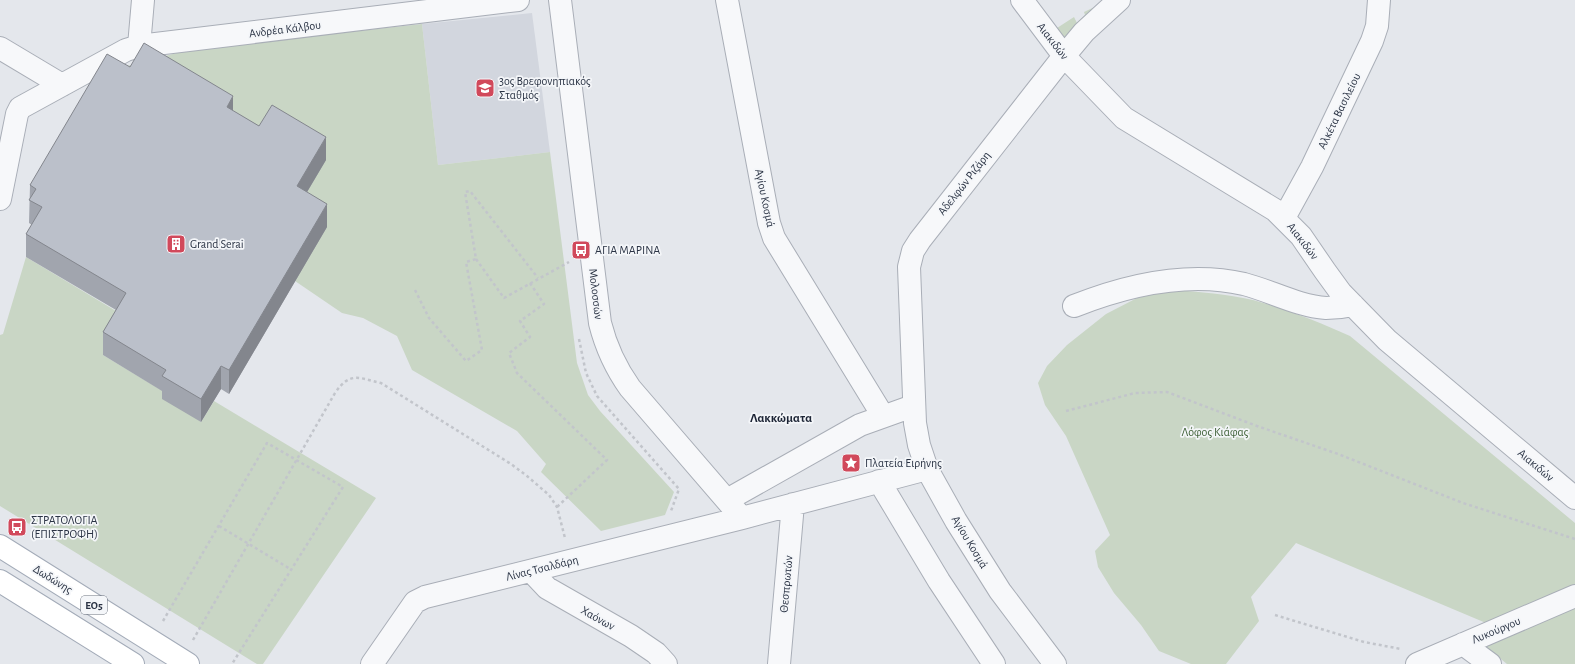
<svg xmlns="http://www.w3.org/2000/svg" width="1575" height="664" viewBox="0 0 1575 664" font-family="'Alegreya Sans',sans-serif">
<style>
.built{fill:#d2d6de}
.green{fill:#c9d6c5}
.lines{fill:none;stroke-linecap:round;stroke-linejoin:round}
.minor-casing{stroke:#a9aeb7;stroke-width:24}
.major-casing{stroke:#a3abb8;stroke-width:24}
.path{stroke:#c2c5cb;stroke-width:2.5;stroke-dasharray:3 3;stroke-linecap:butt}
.minor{stroke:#f7f8fa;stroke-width:22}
.major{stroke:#fff;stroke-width:22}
.wall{fill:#a1a5ae}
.shaded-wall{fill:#83868d}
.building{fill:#bbc0ca;stroke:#83868d}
.labels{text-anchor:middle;stroke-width:3.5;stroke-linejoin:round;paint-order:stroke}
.shield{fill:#f4f6f9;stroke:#676e7b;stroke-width:1}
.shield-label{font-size:11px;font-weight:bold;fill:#2b3445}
.street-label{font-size:12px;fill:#2b3445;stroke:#f4f6f9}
.poi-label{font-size:12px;fill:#2b3445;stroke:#f4f6f9;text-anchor:start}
.park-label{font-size:12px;fill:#3f6138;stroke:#f4f6f9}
.neighbourhood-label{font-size:13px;font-weight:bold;fill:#1d2536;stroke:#f4f6f9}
</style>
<rect width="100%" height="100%" fill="#e4e7ec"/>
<!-- built -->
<path class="built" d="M532 13 550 152 438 165 422 24Z"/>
<!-- green -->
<path class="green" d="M1101 4 1068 45 1057 28 1074 17 1077 23 1085 15 1084 12Z
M422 24 438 165 550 152 577 363 588 395 600 411 674 492 665 515 601 531 541 472 546 464 517 431 412 370 397 336 363 318 342 313 295 281 297 209 325 160 259 149 130 90 127 66 192 49Z
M26 257 126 317 103 355 166 393 201 422 214 401 376 498 263 664H257L0 506V335L3 334Z
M1174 290C1200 292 1227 294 1253 300 1286 309 1319 322 1350 336L1575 523V664H1507L1485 646 1486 623 1296 543 1251 597 1259 621 1226 664H1191L1159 651 1141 625 1114 593 1098 567 1095 551 1110 535 1066 436 1045 405 1038 383 1047 366 1067 345 1106 314 1137 298Z"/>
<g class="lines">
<defs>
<path id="minor" d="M560 0 600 323C606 347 615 367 630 388L742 518
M727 0 769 223 774 238 883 416
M1022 0 1064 56 1124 118 1275 210 1301 236 1325 271 1341 293 1387 340 1575 498
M139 46 143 0
M0 48 62 85
M0 199 17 114 20 108 126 50 139 46 518 0
M1284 218 1312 167 1372 41 1377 26 1379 0
M1074 306C1127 285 1188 271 1244 284 1271 291 1298 306 1326 308 1335 308 1344 307 1353 305
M879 481 939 581 994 664
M727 500 860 425 913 406
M531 571 547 588 631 636 656 653 666 664
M1463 644 1490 664
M372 664 415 602 425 597 742 518 927 469
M779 664 793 504
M1055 664 1000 591 956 521 927 469 919 445 915 423 909 267 913 251 920 240 1064 56 1084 32 1119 0
M1417 664 1575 596"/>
<path id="major" d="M0 546 188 664
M0 581 133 664"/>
</defs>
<!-- minor casing -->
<use href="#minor" class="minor-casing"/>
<!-- major casing -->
<use href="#major" class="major-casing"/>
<!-- path -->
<path class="path" d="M476 259 504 298 569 262
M530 283 544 304 520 321 530 337 509 353 517 373 607 460 557 507
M415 290 429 318 466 361 482 350 466 262 476 259 465 192 470 191 538 278
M579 339 586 373 597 396 679 489 671 511
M1066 411 1135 393 1167 392 1257 426 1338 454 1463 503 1575 539
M219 526 292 570
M1275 615 1364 642 1401 649
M163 621 267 443 343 487 232 664
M193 640 335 393C350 371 359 378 381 383L511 464 527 476 549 495 557 507 565 538"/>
<!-- minor -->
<use href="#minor" class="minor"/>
<!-- major -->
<use href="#major" class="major"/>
</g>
<!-- wall -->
<path class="wall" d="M130 67 233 111 259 126 326 160 307 192 327 227 229 394 221 389 201 422 162 399V391L103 355V332L116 310 26 257V234L32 225 29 223 30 185Z"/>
<!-- shaded-wall -->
<path class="shaded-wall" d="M233 96V120L227 107Z
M326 137V160L297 209V186Z
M327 204V227L229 394V370Z
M221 366V389L201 422V399Z"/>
<!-- building -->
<path class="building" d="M144 43 233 96 227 107 259 126 272 105 326 137 297 186 327 204 229 370 221 366 201 399 162 376 166 370 103 332 126 293 26 234 42 207 29 200 36 189 30 185 107 54 130 67Z"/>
<!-- icons -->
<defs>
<symbol id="school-square" viewBox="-11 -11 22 22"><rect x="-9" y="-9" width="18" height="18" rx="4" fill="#d1495b" stroke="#f4f6f9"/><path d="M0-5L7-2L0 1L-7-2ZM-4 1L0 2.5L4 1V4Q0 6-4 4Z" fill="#fff"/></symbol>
<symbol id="building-square" viewBox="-11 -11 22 22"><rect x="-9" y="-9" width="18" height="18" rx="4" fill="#d1495b" stroke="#f4f6f9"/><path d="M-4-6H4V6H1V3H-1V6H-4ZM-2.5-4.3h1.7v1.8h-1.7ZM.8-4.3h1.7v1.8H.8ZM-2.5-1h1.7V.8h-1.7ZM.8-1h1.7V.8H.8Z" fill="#fff"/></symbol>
<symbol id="bus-square" viewBox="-11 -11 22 22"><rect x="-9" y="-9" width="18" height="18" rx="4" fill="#d1495b" stroke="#f4f6f9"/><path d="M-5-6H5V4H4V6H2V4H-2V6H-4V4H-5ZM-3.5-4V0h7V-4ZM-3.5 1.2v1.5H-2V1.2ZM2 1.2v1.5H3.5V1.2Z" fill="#fff"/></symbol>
<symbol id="sight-square" viewBox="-11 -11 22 22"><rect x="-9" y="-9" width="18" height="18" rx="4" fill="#d1495b" stroke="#f4f6f9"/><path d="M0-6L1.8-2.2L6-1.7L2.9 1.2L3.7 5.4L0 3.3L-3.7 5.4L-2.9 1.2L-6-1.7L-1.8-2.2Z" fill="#fff"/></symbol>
</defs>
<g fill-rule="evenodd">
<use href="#school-square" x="474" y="77" width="22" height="22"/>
<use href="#building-square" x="165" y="233" width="22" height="22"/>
<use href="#bus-square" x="570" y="239" width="22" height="22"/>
<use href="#sight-square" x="840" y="452" width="22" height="22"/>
<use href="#bus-square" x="6" y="516" width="22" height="22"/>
</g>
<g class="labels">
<!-- shield labels -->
<rect class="shield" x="81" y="596" width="26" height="18" rx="3"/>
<g class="shield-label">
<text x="94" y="609">ΕΟ5</text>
</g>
<!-- street labels -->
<g class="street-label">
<text transform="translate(285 29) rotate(-7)" y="4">Ανδρέα Κάλβου</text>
<text transform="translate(1053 41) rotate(52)" y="4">Αιακιδών</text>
<text transform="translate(1339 111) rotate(-64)" y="4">Αλκέτα Βασιλείου</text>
<text transform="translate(964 183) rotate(-52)" y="4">Αδελφών Ριζάρη</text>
<text transform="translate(765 198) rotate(78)" y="4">Αγίου Κοσμά</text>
<text transform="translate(1303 241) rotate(52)" y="4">Αιακιδών</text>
<text transform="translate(596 294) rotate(83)" y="4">Μολοσσών</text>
<text transform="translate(1536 465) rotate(40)" y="4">Αιακιδών</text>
<text transform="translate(970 542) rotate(59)" y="4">Αγίου Κοσμά</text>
<text transform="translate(542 568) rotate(-14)" y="4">Λίνας Τσαλδάρη</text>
<text transform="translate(53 579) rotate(32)" y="4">Δωδώνης</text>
<text transform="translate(786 584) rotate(-85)" y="4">Θεσπρωτών</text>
<text transform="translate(598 618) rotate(29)" y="4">Χαόνων</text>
<text transform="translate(1496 630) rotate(-23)" y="4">Λυκούργου</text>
</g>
<!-- poi labels -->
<g class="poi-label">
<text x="499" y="85">3ος Βρεφονηπιακός<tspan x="499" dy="14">Σταθμός</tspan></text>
<text x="190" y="248">Grand Serai</text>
<text x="595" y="254">ΑΓΙΑ ΜΑΡΙΝΑ</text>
<text x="865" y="467">Πλατεία Ειρήνης</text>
<text x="31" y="524">ΣΤΡΑΤΟΛΟΓΙΑ<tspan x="31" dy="14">(ΕΠΙΣΤΡΟΦΗ)</tspan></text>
</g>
<!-- park labels -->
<g class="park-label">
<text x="1215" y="436">Λόφος Κιάφας</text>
</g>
<!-- neighbourhood labels -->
<g class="neighbourhood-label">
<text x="781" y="422">Λακκώματα</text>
</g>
</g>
</svg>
